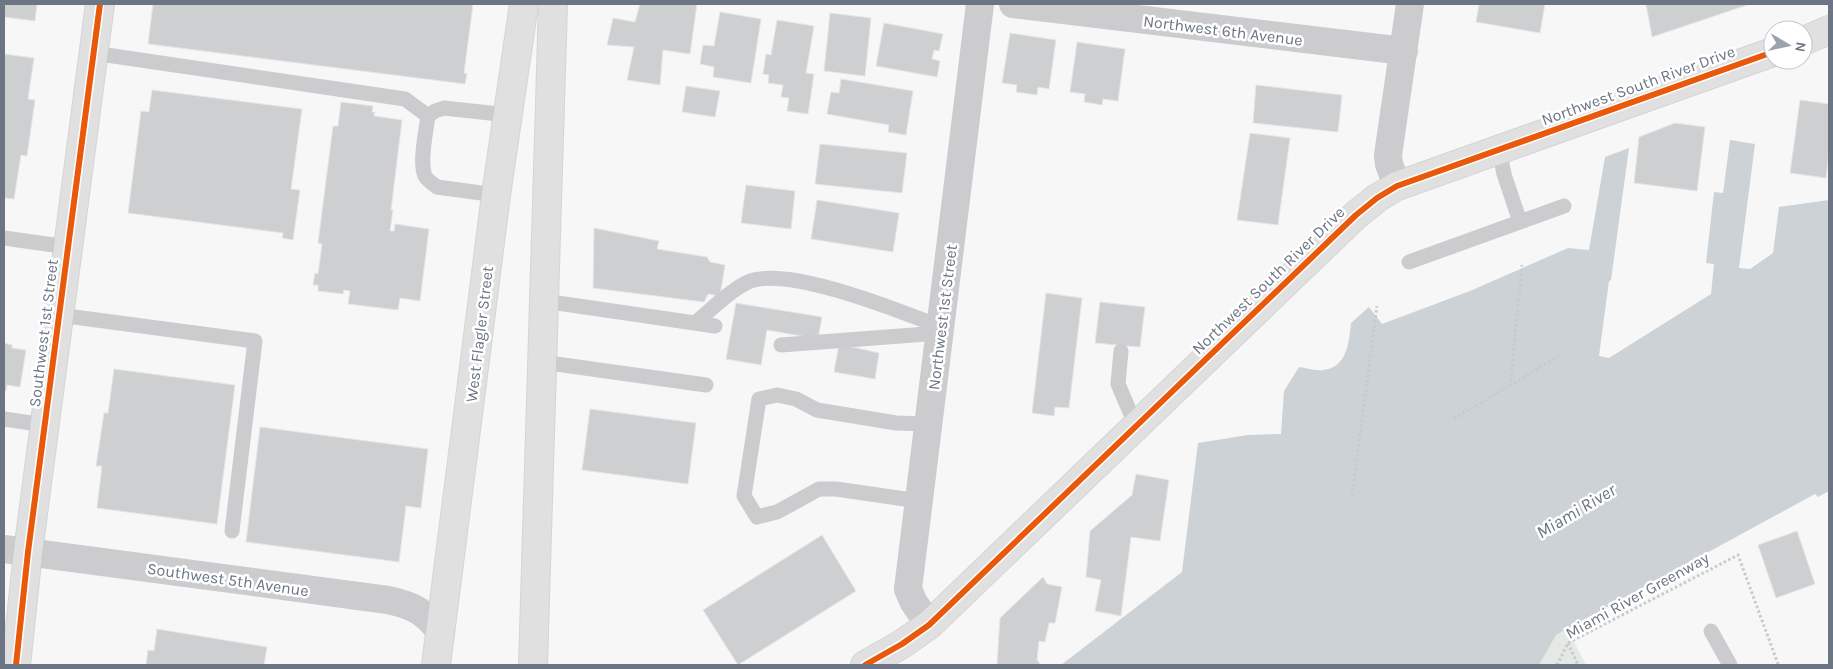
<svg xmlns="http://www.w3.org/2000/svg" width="1833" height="669" viewBox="0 0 1833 669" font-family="Karla,sans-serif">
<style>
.green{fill:#e5e9e5}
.water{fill:#ccd2d6}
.building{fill:#cecfd0;stroke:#e6e6e6}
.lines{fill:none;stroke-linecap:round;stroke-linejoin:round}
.secondary-casing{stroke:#d4d5d5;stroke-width:30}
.path{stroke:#c9cacb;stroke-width:3;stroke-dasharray:2.5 2.5;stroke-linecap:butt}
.lane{stroke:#ccccce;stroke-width:15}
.street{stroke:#ccccce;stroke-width:28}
.secondary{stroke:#e0e0e1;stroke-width:28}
.cycleway-casing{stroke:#fff;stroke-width:9}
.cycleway{stroke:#e8590c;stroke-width:6}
.labels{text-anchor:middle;stroke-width:5;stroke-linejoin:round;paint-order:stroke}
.street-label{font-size:16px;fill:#6b7584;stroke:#fff}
.water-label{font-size:18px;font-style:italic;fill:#67757f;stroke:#fff}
</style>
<rect width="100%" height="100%" fill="#f7f7f7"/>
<!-- green -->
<path class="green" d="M1567 628 1586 665H1539L1556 635Z"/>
<!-- water -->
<path class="water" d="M1730 140 1755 144 1739 268 1750 269 1773 253 1779 207 1829 200V491L1818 497 1815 494 1556 635 1539 665H1061L1182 572 1198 443 1248 435 1281 434 1284 391 1299 367C1306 368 1315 371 1323 370 1347 368 1349 342 1351 323L1369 307 1382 324 1470 291 1568 248 1589 250 1605 157 1629 148 1611 280 1609 281 1599 356 1609 358 1711 294 1714 264 1706 263 1714 192 1723 193Z"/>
<!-- building -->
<path class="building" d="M4 4H37L35 21 4 17Z
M153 4H473L464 73 467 74 465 84 148 44Z
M640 4H697L690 54 663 50 660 85 627 80 634 47 607 45 613 18 635 22Z
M1479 4H1545L1540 33 1476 22Z
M1646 4H1750L1652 37Z
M720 12 761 19 751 83 713 77 714 67 700 64 703 45 714 46Z
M830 13 871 18 865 76 824 71Z
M777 20 814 26 806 73 814 74 808 114 787 111 789 98 781 97 783 85 768 83 769 75 763 74 766 54 771 55Z
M884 23 943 34 939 51 934 50 932 59 940 61 937 77 876 66Z
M1010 33 1056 40 1049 89 1038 87 1037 95 1016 92 1017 85 1002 83Z
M1077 42 1125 49 1118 101 1103 99 1102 105 1084 102 1085 94 1070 92Z
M4 54 34 58 28 99 35 100 27 156 21 155 14 199 4 198Z
M841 79 913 91 906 135 888 132 889 125 827 114 831 92 839 93Z
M1256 85 1342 95 1338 132 1253 123Z
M686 86 720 91 715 117 682 112Z
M152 90 302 109 291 189 300 190 293 240 282 238 283 233 128 213 141 111 149 112Z
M1800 100 1829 104V151L1826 178 1790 173Z
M341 102 373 106 372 112H375L374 116 402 120 391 210H393L390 231H394L395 224 429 229 420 301 400 298 398 310 348 304 350 291 344 290 343 294 318 291V285H313L315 273 318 274 322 244 318 243 333 126H338Z
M1675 123 1705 127 1697 191 1634 183 1639 137Z
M1250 133 1290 138 1278 225 1237 220Z
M820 144 907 153 902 193 815 184Z
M746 185 795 191 791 229 741 223Z
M817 200 899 213 893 252 811 239Z
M594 228 659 241 657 249 707 257 710 262 725 265 720 296 708 294 704 302 593 288Z
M1046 293 1082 298 1069 408 1055 407 1054 416 1032 413Z
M1100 302 1145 307 1140 347 1095 343Z
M736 303 822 317 818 339 767 330 761 365 726 359Z
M4 343 12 345V348L26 350 20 387 7 385 6 391H4Z
M839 344 879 353 875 379 834 372Z
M114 369 235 385 217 524 97 508 102 466H96L104 413H108Z
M590 409 696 423 688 484 582 470Z
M260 427 428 449 421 508 406 506 399 562 246 542Z
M1136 474 1169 480 1160 541 1131 537 1121 616 1095 611 1101 580 1086 577 1090 531 1132 495Z
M1797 531 1815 584 1776 598 1758 545Z
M822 535 856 591 738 665 703 610Z
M1043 577 1047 584 1062 587 1055 623H1049L1045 642 1039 641 1037 660 1041 665H997L1000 618Z
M157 629 267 647 264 665H146L148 650 154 651Z"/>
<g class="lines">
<defs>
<path id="secondary" d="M1803 41 1829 30
M16 665 28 552 100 4
M436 665 496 195 524 4
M533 665 553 4
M865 665 902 644 929 625 1356 215 1377 198 1397 186 1773 52"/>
</defs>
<!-- secondary casing -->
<use href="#secondary" class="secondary-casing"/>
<!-- path -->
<path class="path" d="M1510 386 1522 265
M1454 419 1559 356
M1352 496 1377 306
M1568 643 1578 665
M1557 665 1568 643 1738 555 1778 664"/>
<!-- lane -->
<path class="lane" d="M93 53 405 99 428 116
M1499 149 1504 174 1520 222
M496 195 437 187C433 184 428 181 425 176 419 162 426 132 428 116L435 111 444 108 508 115
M4 238 68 247
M1409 262 1564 206
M544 301 715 326
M59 315 255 341 232 531
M695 323C711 310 728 292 746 283 783 263 902 312 941 327
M781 345 940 333
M1121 351 1118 384 1136 426
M542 362 706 385
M4 419 45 425
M919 501 836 489H819L777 512 757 517 744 496 759 399 777 395 796 399 817 410 896 423 929 424
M1711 631 1730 665"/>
<!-- street -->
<path class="street" d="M1013 4 1404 51
M1397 186 1389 164 1388 155 1410 4
M4 549 388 600C415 606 423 611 441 632
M929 625 913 601 908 589 980 4"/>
<!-- secondary -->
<use href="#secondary" class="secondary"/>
<defs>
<path id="cycleway" d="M16 665 28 552 100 4
M865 665 902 644 929 625 1356 215 1377 198 1397 186 1773 52"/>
</defs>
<!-- cycleway casing -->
<use href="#cycleway" class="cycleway-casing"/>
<!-- cycleway -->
<use href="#cycleway" class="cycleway"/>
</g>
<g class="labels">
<!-- street labels -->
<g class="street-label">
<text transform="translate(1223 30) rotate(7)" y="6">Northwest 6th Avenue</text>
<text transform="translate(1638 85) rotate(-20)" y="6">Northwest South River Drive</text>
<text transform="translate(1268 280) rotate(-44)" y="6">Northwest South River Drive</text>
<text transform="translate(942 317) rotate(-83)" y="6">Northwest 1st Street</text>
<text transform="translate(43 333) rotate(-83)" y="6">Southwest 1st Street</text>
<text transform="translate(479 334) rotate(-83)" y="6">West Flagler Street</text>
<text transform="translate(228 579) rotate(8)" y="6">Southwest 5th Avenue</text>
<text transform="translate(1637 595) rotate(-29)" y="6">Miami River Greenway</text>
</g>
<!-- water labels -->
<g class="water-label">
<text transform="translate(1576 511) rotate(-31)" y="6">Miami River</text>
</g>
</g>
<!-- border -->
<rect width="1833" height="669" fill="none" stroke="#6b7584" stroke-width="10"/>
<!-- north arrow -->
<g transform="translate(1788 45) rotate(99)"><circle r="24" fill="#ffffff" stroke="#c4c8ce"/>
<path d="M0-4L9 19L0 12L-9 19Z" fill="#9ca2ac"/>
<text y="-8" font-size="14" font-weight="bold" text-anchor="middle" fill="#6b7584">N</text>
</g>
</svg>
